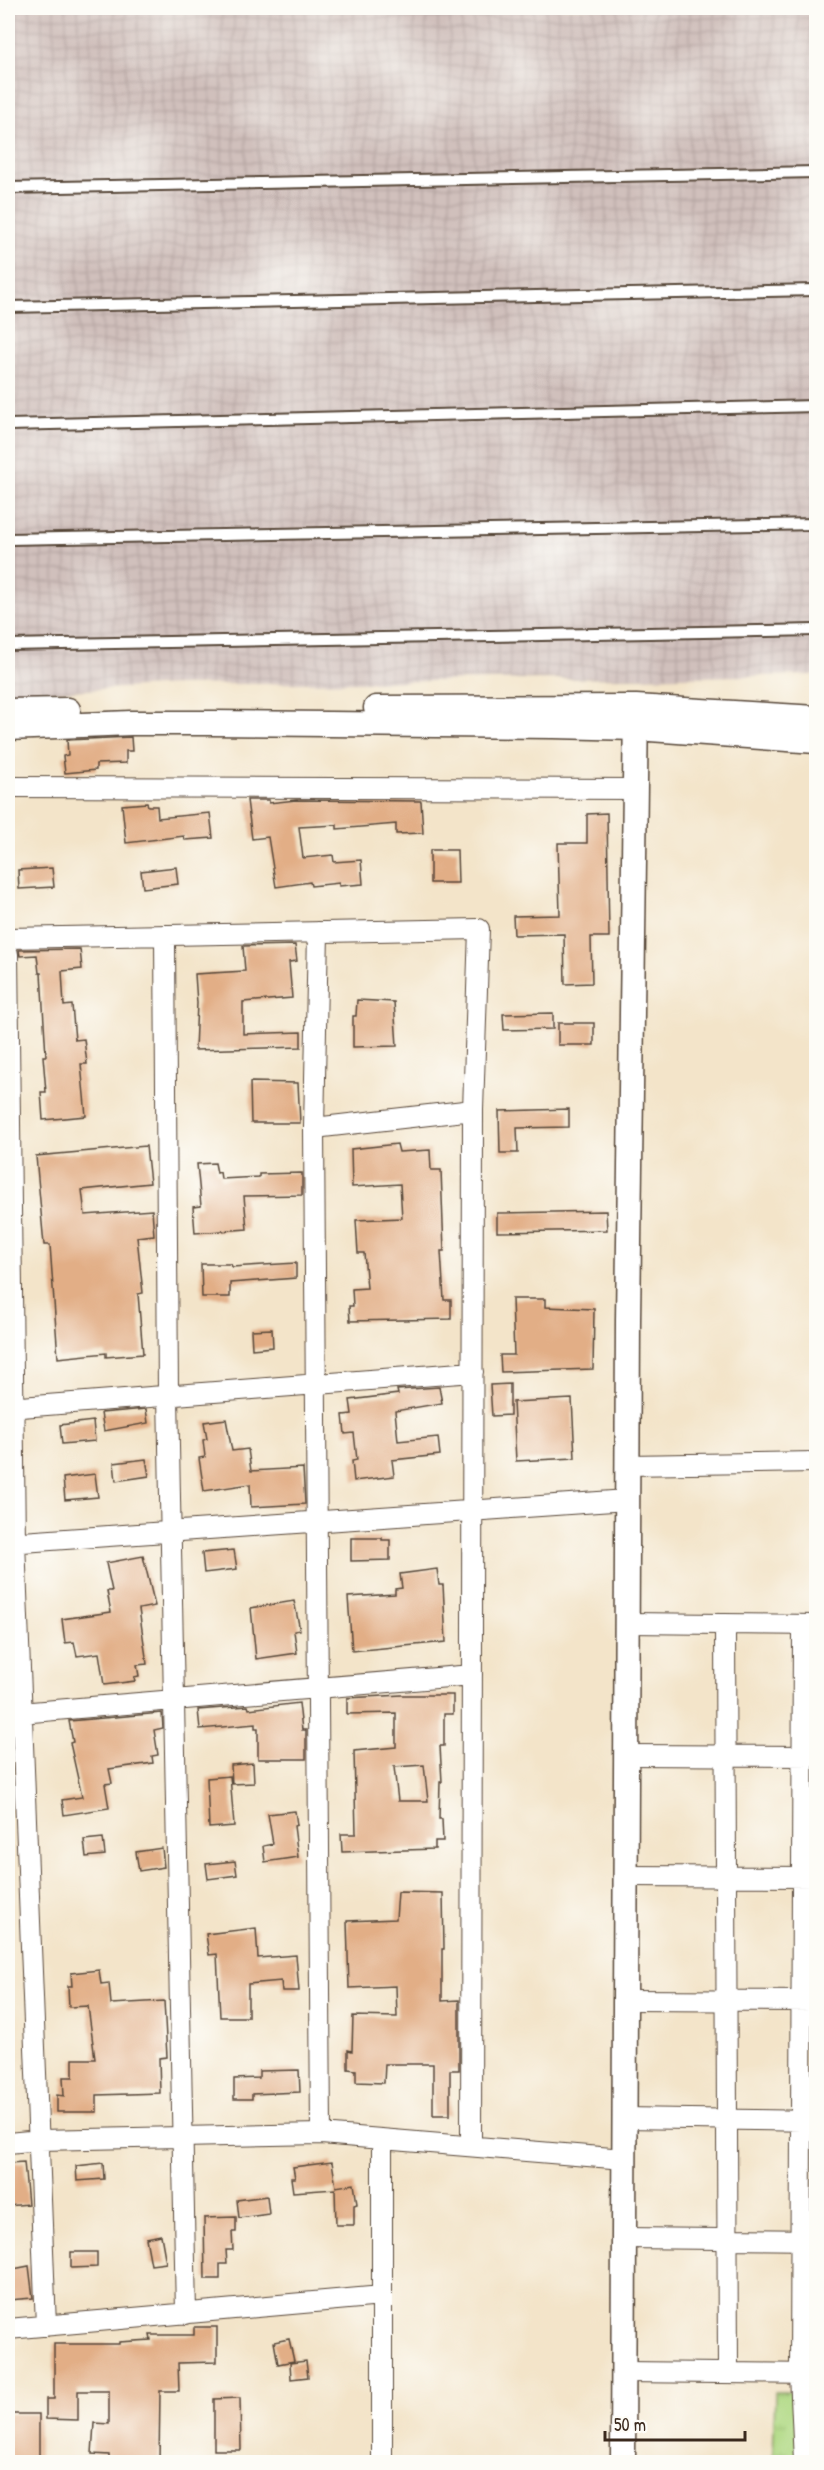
<svg xmlns="http://www.w3.org/2000/svg" width="824" height="2470" viewBox="0 0 824 2470" font-family="'Patrick Hand',sans-serif">
<style>
.industrial{fill:url(#industrial-grid)}
.grass{fill:url(#grass-tufts);stroke:#768251;stroke-width:1.5}
.building{fill:#e2ae86;fill-rule:evenodd}
.lines{fill:none;stroke-linecap:round;stroke-linejoin:round}
.service-casing{stroke:#574638;stroke-width:14}
.minor-casing{stroke:#574638;stroke-width:22}
.tertiary-casing{stroke:#574638;stroke-width:27}
.service{stroke:#fff;stroke-width:10}
.minor{stroke:#fff;stroke-width:20}
.tertiary{stroke:#fff;stroke-width:24}
</style>
<defs>
<pattern id="industrial-grid" width="8" height="8" patternUnits="userSpaceOnUse" patternTransform="scale(1.5)"><rect width="8" height="8" fill="#d0c0bc"/><path d="M0 4h8M4 0v8" fill="none" stroke="#b4a5a1"/></pattern>
<pattern id="grass-tufts" width="24" height="20" patternUnits="userSpaceOnUse" patternTransform="scale(1.5)"><rect width="24" height="20" fill="#b0d984"/><path d="M3 7l-1-3M5 7V3M7 7l1-3M15 17l-1-3M17 17v-4M19 17l1-3" fill="none" stroke="#98ba72"/></pattern>
</defs>
<rect width="100%" height="100%" fill="#fdfcf7"/>
<filter id="ink" filterUnits="userSpaceOnUse"><feTurbulence type="fractalNoise" baseFrequency=".0167" numOctaves="2"/><feDisplacementMap in="SourceGraphic" scale="12" xChannelSelector="R" yChannelSelector="G"/><feConvolveMatrix kernelMatrix="1 2 1 2 8 2 1 2 1" color-interpolation-filters="sRGB"/></filter>
<filter id="wash" filterUnits="userSpaceOnUse"><feTurbulence type="fractalNoise" baseFrequency=".008" numOctaves="4" result="noise"/><feDisplacementMap in="SourceGraphic" scale="24" xChannelSelector="R" yChannelSelector="G"/><feGaussianBlur stdDeviation="1.35" result="paint"/><feColorMatrix in="noise" values="0 0 0 0 0 0 0 0 0 0 0 0 0 0 0 0 0 1.4 0 .05"/><feComposite in="paint" operator="in"/></filter>
<g filter="url(#wash)">
<rect width="100%" height="100%" fill="#f3e4c9"/>
<!-- industrial -->
<path class="industrial" d="M8 8H816V675L179 685 8 694Z"/>
<!-- grass -->
<path class="grass" d="M775 2392H816V2462H773Z"/>
<g id="blocks">
<!-- building -->
<path class="building" d="M131 737 132 751H126V763L96 764V770L65 773 63 756 68 755 67 740Z
M247 800H269V803L296 800 421 801 423 833 396 834V824L337 829V825L299 827 303 858 333 855 334 862 361 860 363 884 339 886V883L311 886 310 882 276 887 268 837 252 839Z
M147 803 148 806H157L158 818 210 813 213 838 185 840 184 836 126 843 122 805Z
M607 813 609 937H591L592 983 565 984 564 934 514 935 513 916 560 915 558 843H587V814Z
M430 850H457L458 883H430Z
M176 867 178 884 143 888 141 871Z
M52 868 54 887 19 889 18 870Z
M295 945 297 961 289 962 292 998 243 1002V1034L301 1032V1047L195 1050 197 1003 195 974 245 971 243 946Z
M80 949 82 969 62 971 64 1006 72 1005 75 1040 84 1039 87 1064H81L86 1116 43 1120 41 1092H46L43 1056H46L41 973H39L37 955 20 956 19 950Z
M357 1000 394 1002 397 1046 353 1047V1016H356Z
M553 1013V1029L504 1030 503 1014Z
M558 1023H594V1045H558Z
M250 1082 298 1083 300 1123H251Z
M569 1109V1127L517 1128 518 1153H500L499 1111Z
M397 1144 399 1152 430 1150 431 1170H441L444 1251H441L444 1300H451V1319L350 1321 349 1306H353L352 1289 367 1288 364 1253H358L356 1220 402 1218 400 1184 352 1187 351 1149Z
M146 1146 150 1183 82 1190 85 1215 152 1210 154 1235 137 1237 143 1293 138 1294 143 1354 106 1357V1353L58 1358 50 1245H44L36 1156Z
M215 1163 217 1173 220 1172 221 1179 259 1177V1174L302 1173V1195L244 1196 247 1229 195 1233 193 1207 201 1206 197 1164Z
M606 1211 607 1230 497 1232V1213Z
M296 1263V1278L230 1283V1297H202L201 1264H231L232 1267Z
M512 1299H545V1307L594 1309 593 1369 501 1372 500 1355H514Z
M272 1329 273 1347 252 1349 251 1330Z
M510 1384V1415L492 1416 490 1385Z
M439 1387 442 1403 395 1411 398 1441 438 1437 440 1455 392 1460 394 1476 354 1481 352 1461 357 1460 354 1433 345 1434 343 1415 352 1414 350 1400 398 1394 397 1390Z
M572 1399 575 1458 516 1461 513 1402Z
M146 1409 148 1423 104 1431 101 1413Z
M226 1419 232 1451 248 1449 251 1471 303 1468 305 1504 251 1507 250 1484 204 1491 199 1458 205 1457 203 1440 207 1439 204 1422Z
M93 1421 95 1441 62 1444 60 1425Z
M146 1459 149 1476 116 1481 114 1463Z
M95 1474 98 1497 65 1500 63 1478Z
M351 1538H382V1540H390V1560L351 1561Z
M234 1550 237 1569 204 1573 202 1553Z
M143 1556 155 1606 139 1609 147 1664 137 1665 139 1676 134 1677 135 1681 104 1685 99 1653 77 1656 74 1642 65 1643 62 1619 111 1612 107 1591H112L106 1563Z
M437 1569 439 1585H443L446 1642 352 1651 348 1597 395 1594V1589L402 1588 400 1574Z
M294 1601 300 1630 294 1631 297 1653 256 1659 251 1608Z
M402 1695H453V1714H444V1746H440L442 1782H440L439 1819H442L443 1841H435V1849L342 1852 341 1834H356L354 1751 396 1747V1713L347 1714V1698ZM424 1765 428 1801H398L394 1767Z
M299 1703 302 1730H306V1759H258V1728H255V1724L200 1729 198 1710 248 1706 249 1709Z
M162 1713 163 1728 154 1730 158 1755 152 1756 153 1763 109 1769 112 1783 105 1784 109 1808 64 1815 62 1800 82 1797 70 1743 73 1742 69 1721Z
M253 1763 254 1783 232 1784 231 1765Z
M230 1776 234 1826 209 1828 207 1778Z
M295 1811 297 1825 294 1826 298 1857 265 1862 263 1846 273 1844 268 1814Z
M103 1838 105 1855 86 1857 84 1840Z
M162 1848 164 1867 139 1871 136 1852Z
M235 1861 237 1875 208 1879 206 1864Z
M398 1892 443 1893 444 1949H442V2001L459 2000V2070H450V2115H433V2064H385L384 2083 356 2082V2070L348 2069V2050L352 2051 353 2016 397 2017 396 1986 349 1988 347 1921 396 1919Z
M256 1928 258 1958 296 1955 299 1991H282L281 1981 248 1984V2017H220L217 1954 209 1955 206 1934Z
M99 1970 101 1984 109 1983 111 2004 164 2001 167 2057 159 2058 160 2093 97 2095V2112H57V2095L64 2096 63 2077H73V2059H95L88 2006 69 2007 68 1986H72L71 1973Z
M299 2070 300 2092 252 2094V2099H234V2079L259 2078V2071Z
M24 2162 28 2204 8 2206V2163Z
M332 2162 336 2187 354 2184 357 2204 354 2205V2225H336L335 2189 293 2192 291 2178H295L293 2167Z
M103 2163 104 2179 77 2181 76 2166Z
M267 2196 269 2214 239 2218 237 2200Z
M236 2217V2232H232L233 2250H226L227 2264H220V2279H205L204 2218Z
M161 2235 166 2263 151 2265 146 2238Z
M71 2252H97V2267L71 2268Z
M29 2266 33 2298 8 2300V2270Z
M194 2327H217V2362L178 2363 179 2391H160L159 2463H109V2455L92 2454 94 2423 109 2424V2391H78V2420L46 2419V2399H54V2344H119V2342L151 2340 150 2335H194Z
M289 2339 294 2361 278 2364 274 2342Z
M306 2361 308 2377 291 2379 290 2363Z
M240 2398 241 2450H214V2399Z
M8 2414H39V2463H11V2454H8Z"/>
</g>
</g>
<g filter="url(#ink)">
<use href="#blocks" fill-opacity="0" stroke="#574638" stroke-width="1.5"/>
<g class="lines">
<defs>
<path id="service" d="M8 188 816 172
M8 307 816 290
M8 425 816 406
M8 539 816 524
M8 645 816 630"/>
<path id="minor" d="M8 787 635 789
M318 932 314 1128 321 2134
M165 935 168 1395 186 2314
M8 938 479 929 473 1110 471 2146
M8 954 15 1542 46 2326
M314 1128 473 1110
M8 1408 473 1372
M627 1465 816 1462
M8 1543 627 1500
M627 1623 816 1625
M725 1624 728 2373
M803 1625 800 2374 804 2462
M8 1714 472 1675
M626 1755 815 1756
M625 1876 816 1877
M624 2000 816 2001
M624 2118 816 2121
M382 2139V2462
M8 2143 40 2140 321 2134 624 2159
M623 2238 816 2240
M8 2329 382 2296
M623 2372 816 2374"/>
<path id="tertiary" d="M376 708 636 707 816 718
M8 711 68 710
M8 728 131 723H212L553 726 636 728 816 741
M623 2462 628 1320 636 707"/>
</defs>
<!-- service casing -->
<use href="#service" class="service-casing"/>
<!-- minor casing -->
<use href="#minor" class="minor-casing"/>
<!-- tertiary casing -->
<use href="#tertiary" class="tertiary-casing"/>
<!-- service -->
<use href="#service" class="service"/>
<!-- minor -->
<use href="#minor" class="minor"/>
<!-- tertiary -->
<use href="#tertiary" class="tertiary"/>
</g>
</g>
<!-- margin -->
<rect width="824" height="2470" fill="none" stroke="#fdfcf7" stroke-width="30"/>
<!-- scale -->
<path d="M605 2431v9h140v-9" fill="none" stroke="#3b2a1e" stroke-width="3"/>
<text x="614" y="2431" font-size="18" fill="#3b2a1e" stroke="#fdfcf7" stroke-width="4.5" paint-order="stroke">50 m</text>
</svg>
